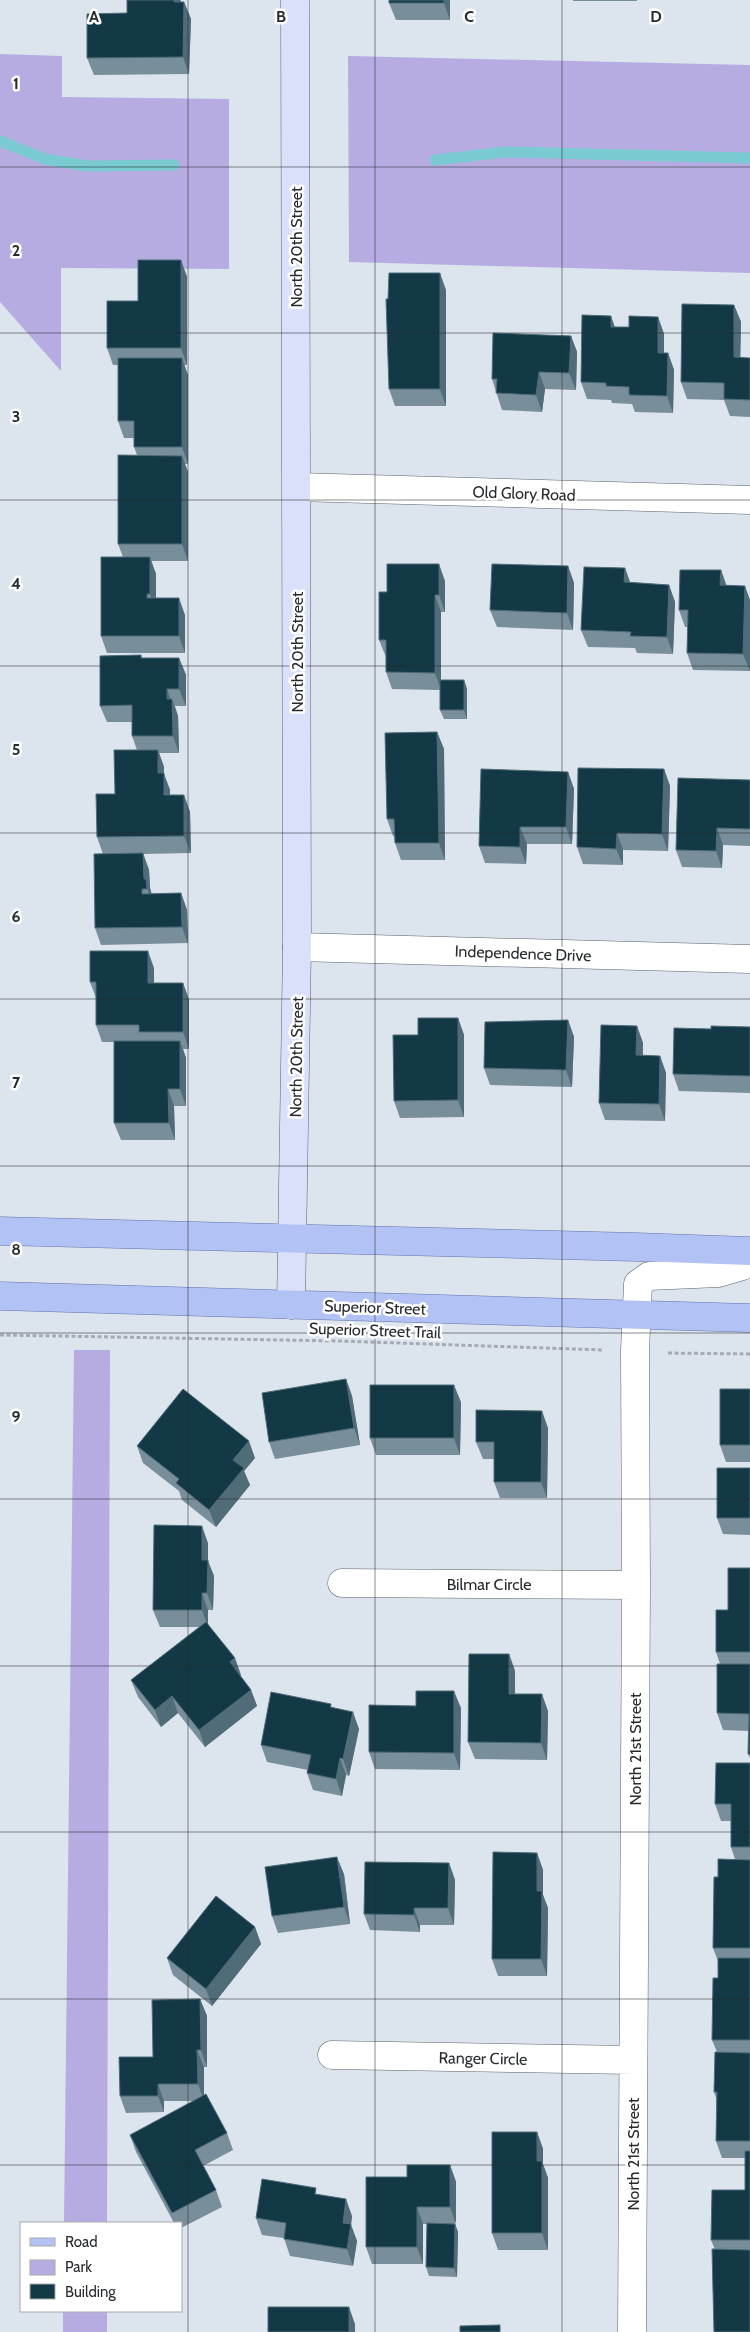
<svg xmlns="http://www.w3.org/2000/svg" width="750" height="2332" viewBox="0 0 750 2332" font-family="Cabin,sans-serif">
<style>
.green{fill:#b6ace2}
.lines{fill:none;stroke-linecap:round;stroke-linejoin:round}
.stream{stroke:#79cbd1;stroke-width:11}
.street-casing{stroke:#5b626a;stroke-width:29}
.secondary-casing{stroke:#5b626a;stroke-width:29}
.primary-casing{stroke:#6172aa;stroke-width:29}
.path{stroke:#a5abb3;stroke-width:3;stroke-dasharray:4 2.5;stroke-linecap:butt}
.street{stroke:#fff;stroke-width:28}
.secondary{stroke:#d9e0fa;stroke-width:28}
.primary{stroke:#b2c2f4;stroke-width:28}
.wall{fill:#788e9a}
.shaded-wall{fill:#4f6c78}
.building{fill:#133946;stroke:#4f6c78}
.grid{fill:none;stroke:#282b2e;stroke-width:1;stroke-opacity:0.55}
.labels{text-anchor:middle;stroke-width:5;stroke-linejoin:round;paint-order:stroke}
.street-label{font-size:16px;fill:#282b2e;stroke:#fff}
.grid-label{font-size:16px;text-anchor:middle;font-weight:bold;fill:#282b2e;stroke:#fff;stroke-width:5;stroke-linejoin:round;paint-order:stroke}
</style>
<rect width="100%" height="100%" fill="#dce4ed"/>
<!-- green -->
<path class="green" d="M0 54 62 56V97L229 99V269L61 268V371L0 302Z
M348 56 750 65V273L349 262Z
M74 1350H110L107 2223H64Z
M63 2311H107V2332H63Z"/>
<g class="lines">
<!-- stream -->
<path class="stream" d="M0 141 45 159 87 166 174 165
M435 160 506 152 750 158"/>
<defs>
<path id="street" d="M297 487 750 500
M297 947 750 959
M342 1583 636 1585
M332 2055 633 2060
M632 2332 636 1585 635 1351 638 1284 649 1276 718 1273 742 1266 750 1260"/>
<path id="secondary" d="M291 1305 297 947 295 0"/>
<path id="primary" d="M0 1231 636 1247 750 1251
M0 1296 750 1318"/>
</defs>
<!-- street casing -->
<use href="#street" class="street-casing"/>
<!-- secondary casing -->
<use href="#secondary" class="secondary-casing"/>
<!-- primary casing -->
<use href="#primary" class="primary-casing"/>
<!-- path -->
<path class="path" d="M0 1335 339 1341 604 1350
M668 1353 750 1354"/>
<!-- street -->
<use href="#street" class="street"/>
<!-- secondary -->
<use href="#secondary" class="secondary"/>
<!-- primary -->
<use href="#primary" class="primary"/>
</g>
<!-- wall -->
<path class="wall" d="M127 0H180L181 2H184L191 19 189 74 94 75 87 58 127 13Z
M450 0V20H396L389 3Z
M573 0H637V1H573Z
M181 260 187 277V365H184L188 375V464H185L188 472V561H151L156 574V598L185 615V653H107L101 636 123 557 118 544 137 455 134 447V438H124L118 421V365H113L107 348 138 301Z
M446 290V406H395L389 389Z
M734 305 741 322 740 358H750V417L730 416 724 400 687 399 681 382Z
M658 317 664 334V353H668L674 370 673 413 635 412 632 404 612 403 611 400 587 399 581 382 615 327H629Z
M571 336 577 352 576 390 545 389 542 412 502 410 492 379Z
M568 566 574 583 573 630 497 627 490 610Z
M625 568 630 582 669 585 675 602 673 654 637 653 635 648 588 647 581 630Z
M721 570 726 585 750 600V671L693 670 687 653 688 627H685L679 610Z
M445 581V612H441V680H464L467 689V719H444L440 710V690L392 689 386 672V657L379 640 387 592Z
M141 655 142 658H179L186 675V706H175L178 716 179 753H159L164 767V774L170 790V795H184L190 812 191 853 143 854 149 870 150 888 152 894 181 893 187 910 188 943 101 945 95 928 103 854 97 837 115 794 137 750 132 736V722H107L100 706Z
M437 732 444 749 445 860H401L395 843V836H393L387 819Z
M664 769 670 786 668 851 623 850V865L583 864 577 847Z
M568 772 574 789 572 844H527L526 864 485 863 479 846Z
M750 780V846L723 845 722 868 682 867 676 850Z
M154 968V983H183L189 1000V1049H183L186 1058V1106H174L175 1140H121L114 1123V1042H102L96 1025V998L90 982Z
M458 1018 464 1035V1117L400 1118 394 1101 418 1035Z
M568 1020 574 1037 572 1087 490 1085 484 1068Z
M637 1026 643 1043V1056H660L666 1073 665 1121 605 1120 599 1103Z
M750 1027V1093L679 1091 673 1074Z
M346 1379 352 1396 360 1445 275 1459 269 1442Z
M750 1389V1462H726L720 1445Z
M461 1402 460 1455H376L370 1438Z
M548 1428 547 1498H500L494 1482V1459H483L476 1442Z
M137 1446 255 1458 244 1471 250 1485 216 1527 182 1500 179 1491 143 1463Z
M750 1468V1535L723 1534 717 1518Z
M208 1543V1561L214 1576 213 1610H208V1624L241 1675 240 1676 251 1690 257 1706 205 1747 178 1713 161 1727 138 1697 131 1680 199 1627H160L153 1610Z
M750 1568V1758L748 1754 749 1731 723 1730 717 1713 720 1664 716 1652 728 1610Z
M509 1654 515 1671V1694L548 1711 547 1760 475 1759 468 1742Z
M331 1704 332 1708 359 1729 349 1776 346 1775 342 1796 313 1790 307 1773 308 1770 267 1762 261 1745Z
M461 1708 460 1770 375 1769 369 1752Z
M750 1763V2332L711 2240 745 2190V2158H722L716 2141V2098L714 2092 717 2052 712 2040 718 1978V1961L713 1948 718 1877 735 1859 731 1847V1821H721L715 1804Z
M537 1853 543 1870V1895L548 1908 547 1976H498L492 1959Z
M449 1863 455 1880 454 1925H420V1932L370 1930 364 1914Z
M344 1874 350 1924 278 1933 272 1916Z
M255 1927 261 1944 212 2006 173 1975 167 1958Z
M200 1999 207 2016V2067H204V2095L227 2133 233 2150 203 2166 216 2190 222 2207 181 2228V2223H174L136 2152 130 2135 194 2101H164V2112L126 2113 120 2096Z
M537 2132 543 2149V2164L548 2178V2250H498L492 2233Z
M450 2165 456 2182 455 2224 458 2232 457 2277 429 2276 426 2267 427 2224H423V2264H372L366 2247 407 2177Z
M319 2195 352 2216 351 2225 357 2241 353 2266 290 2256 284 2238 262 2235 256 2218Z"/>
<!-- shaded-wall -->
<path class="shaded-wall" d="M174 0H180L181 1V19L174 2Z
M444 0H450V20L444 3Z
M184 2 191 19 189 74 183 57Z
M181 260 187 277V365L181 348Z
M440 273 446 290V406L440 389Z
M734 305 741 322 740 374 734 357Z
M611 316 617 333 611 327Z
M658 317 664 334V370L658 353Z
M571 336 577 352 576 390 569 373Z
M668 353 674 370 673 413 667 396Z
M182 358 188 375V464L182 447Z
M539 372 545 389 542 412 536 395Z
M182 456 188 472V561L182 544Z
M150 557 156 574V611L150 594Z
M439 564 445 581V612L439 595Z
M568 566 574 583 573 630 567 613Z
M625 568 631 585 624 582Z
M721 570 727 587 720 585Z
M669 585 675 602 673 654 667 637Z
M745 586 750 600V671L743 654Z
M435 595 441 612V690L435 673Z
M179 598 185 615V653L179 636Z
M179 658 186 675V706L179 689Z
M464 680 467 689V719L464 710Z
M167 689 172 703V699L178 716 179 753 173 736 167 699Z
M437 732 444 749 445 860 439 843Z
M158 750 164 767V774L170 790V812L158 773Z
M664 769 670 786 668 851 662 834Z
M568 772 574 789 572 844 566 827Z
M184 795 190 812 191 853 184 836Z
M520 827 527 844 526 864 520 847Z
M717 828 723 845 722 868 716 851Z
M617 833 623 850V865L616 849Z
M143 853 149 870 150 888 152 896 153 906 144 879Z
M181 893 187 910 188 943 182 927Z
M148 951 154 968V1000L148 983Z
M183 983 189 1000V1049L183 1032Z
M458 1018 464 1035V1117L458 1100Z
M568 1020 574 1037 572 1087 566 1070Z
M637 1026 643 1043 642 1072 636 1055Z
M180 1041 186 1058V1106L180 1089Z
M660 1056 666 1073 665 1121 659 1104Z
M168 1089 174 1106 175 1140 169 1123Z
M346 1379 352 1396 360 1445 354 1428Z
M454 1385 461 1402 460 1455 454 1438Z
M542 1411 548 1428 547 1498 541 1482Z
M249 1441 255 1458 244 1471 250 1485 216 1527 209 1510 233 1460Z
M202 1526 208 1543V1561L214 1576 213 1610 207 1593 202 1560Z
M202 1593 208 1610V1627L202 1610Z
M509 1654 515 1671V1711L509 1694Z
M235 1658 241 1675 236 1679 230 1662Z
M251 1690 257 1706 205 1747 199 1730Z
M454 1691 461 1708 460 1770 454 1753Z
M542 1694 548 1711 547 1760 541 1743Z
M172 1696 178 1713 161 1727 155 1710Z
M353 1712 359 1729 349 1776 343 1759Z
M340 1758 346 1775 342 1796 336 1779Z
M537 1853 543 1870V1895L548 1908 547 1976 541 1959 537 1891Z
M337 1857 344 1874 350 1924 344 1907Z
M449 1863 455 1880 454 1925 448 1908Z
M414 1908 420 1925V1932L414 1915Z
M255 1927 261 1944 212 2006 206 1989Z
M200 1999 207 2016V2067L201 2050Z
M197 2050 204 2067V2101L198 2084Z
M158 2084 164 2101V2112L158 2096Z
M537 2132 543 2149V2164L548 2178V2250L542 2233 537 2161Z
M450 2165 456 2182V2224L450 2207Z
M346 2199 352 2216 351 2225 357 2241 353 2266 347 2249 343 2223Z
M417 2207 423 2224V2264L417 2247Z
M455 2224 458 2232 457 2277 454 2268Z
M349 2307 355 2324V2332H349Z"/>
<!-- building -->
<path class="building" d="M127 0H174V2H184L183 57 87 58V14L127 13Z
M389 0H444V3H389Z
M138 260H181V348H107V301H138Z
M389 273H440V389H389L386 299H388Z
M682 304 734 305V357L750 358V400L724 399V383L681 382Z
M582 315 611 316V327H629V316L658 317V353H668L667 396 629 395V387L606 386V383L581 382Z
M493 333 571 336 569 373 539 372 536 395 496 393 497 379H492Z
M118 358H182V447H134V421H118Z
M118 455 182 456V544H118Z
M101 557H150V594H147V598H179V636H101Z
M387 564H439V595H435V673L386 672V640H379V592H387Z
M492 564 568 566 567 613 490 610Z
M584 567 625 568 624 582 669 585 667 637 630 636 631 632 581 630Z
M680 570H721L720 585 745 586 743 654 687 653 688 610H679Z
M141 655V658H179V689H167V699H172L173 736H132V705L100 706V656Z
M440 680H464V710H440Z
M437 732 439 843H395L394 819H387L385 733Z
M114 750H158V773H164V795H184V836L97 837 96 794H115Z
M578 768 664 769 662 834 617 833 616 849 577 847Z
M481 769 568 772 566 827H520V847L479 846Z
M678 778 750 780V829L717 828 716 851 676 850Z
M143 853 144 879H146L147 889H142V894L181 893 182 927 95 928 94 854Z
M90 951H148V983H183V1032H139V1025H96V982H90Z
M418 1018H458V1100L394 1101 393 1035H418Z
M568 1020 566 1070 484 1068 485 1022Z
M601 1025 637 1026 636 1055 660 1056 659 1104 599 1103Z
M711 1026 750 1027V1076L673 1074 674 1028 711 1029Z
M114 1041H180V1089H168L169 1123H114Z
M346 1379 354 1428 269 1442 262 1393Z
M370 1385H454V1438H370Z
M183 1389 249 1441 233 1460 244 1468 209 1510 176 1483 179 1479 137 1446Z
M720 1389H750V1445H720Z
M476 1410 542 1411 541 1482H494V1442H476Z
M717 1468H750V1518H717Z
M154 1525 202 1526V1560H208L207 1593H202V1610H153Z
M728 1568H750V1652H716V1610H728Z
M206 1622 235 1658 230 1662 251 1690 199 1730 172 1696 155 1710 131 1680Z
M469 1654H509V1694H542L541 1743 468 1742Z
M717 1664H750V1754H748L749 1714 717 1713Z
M416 1691H454V1753L369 1752V1705L416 1706Z
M271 1692 331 1704 330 1707 353 1712 343 1759 340 1758 336 1779 307 1773 311 1755 261 1745Z
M716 1763H750V1847H731V1804H715Z
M493 1852 537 1853V1891H542L541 1959H492Z
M337 1857 344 1907 272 1916 265 1867Z
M718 1859 750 1860V1948H713L714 1877H718Z
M365 1862 449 1863 448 1908H414V1915L364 1914Z
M216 1896 255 1927 206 1989 167 1958Z
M718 1958H750V2040H712L713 1978H718Z
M200 1999 201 2050H197L198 2084H158V2096H120L119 2057H153L152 2000Z
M715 2052 750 2053V2141H716L717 2092H714Z
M206 2094 227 2133 195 2150 216 2190 172 2213 130 2135Z
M492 2132H537V2161H542V2233H492Z
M745 2151H750V2240H711L712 2190H745Z
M407 2165H450V2207H417V2247H366V2177H407Z
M262 2179 316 2188 315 2194 346 2199 343 2223 351 2224 347 2249 284 2239 286 2223 256 2218Z
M427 2223 455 2224 454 2268 426 2267Z
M712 2249 750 2250V2332H714Z
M268 2307H349V2332H268Z
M500 2325V2332H460V2326Z"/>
<!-- grid -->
<path class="grid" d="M188 0V2332M375 0V2332M562 0V2332M0 167H750M0 333H750M0 500H750M0 666H750M0 833H750M0 999H750M0 1166H750M0 1333H750M0 1499H750M0 1666H750M0 1832H750M0 1999H750M0 2165H750"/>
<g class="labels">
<!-- street labels -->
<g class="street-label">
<text transform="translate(296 247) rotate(-90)" y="6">North 20th Street</text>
<text transform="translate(524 493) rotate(2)" y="6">Old Glory Road</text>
<text transform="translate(297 652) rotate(-90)" y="6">North 20th Street</text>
<text transform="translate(523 953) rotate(2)" y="6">Independence Drive</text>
<text transform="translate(296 1057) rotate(-89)" y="6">North 20th Street</text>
<text transform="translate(375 1307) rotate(2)" y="6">Superior Street</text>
<text transform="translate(375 1330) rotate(2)" y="6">Superior Street Trail</text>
<text x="489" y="1590">Bilmar Circle</text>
<text transform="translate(635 1749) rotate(-90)" y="6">North 21st Street</text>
<text transform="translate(483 2058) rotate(1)" y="6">Ranger Circle</text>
<text transform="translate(633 2154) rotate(-90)" y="6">North 21st Street</text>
</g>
</g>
<g class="grid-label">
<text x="94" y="22">A</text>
<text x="281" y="22">B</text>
<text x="469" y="22">C</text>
<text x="656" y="22">D</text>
<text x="16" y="89">1</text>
<text x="16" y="256">2</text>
<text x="16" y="422">3</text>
<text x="16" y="589">4</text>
<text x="16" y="755">5</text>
<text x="16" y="922">6</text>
<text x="16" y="1088">7</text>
<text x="16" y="1255">8</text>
<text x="16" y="1422">9</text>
</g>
<!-- legend -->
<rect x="20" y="2222" width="162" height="90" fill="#ffffff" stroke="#a9aaab"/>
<rect x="30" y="2238" width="25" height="8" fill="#b2c2f4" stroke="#a9aaab"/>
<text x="65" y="2247" font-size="15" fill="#282b2e">Road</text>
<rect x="30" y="2260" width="25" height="15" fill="#b6ace2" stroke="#a9aaab"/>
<text x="65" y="2272" font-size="15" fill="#282b2e">Park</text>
<rect x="30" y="2284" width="25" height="15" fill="#133946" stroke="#a9aaab"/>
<text x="65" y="2297" font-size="15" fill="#282b2e">Building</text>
</svg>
